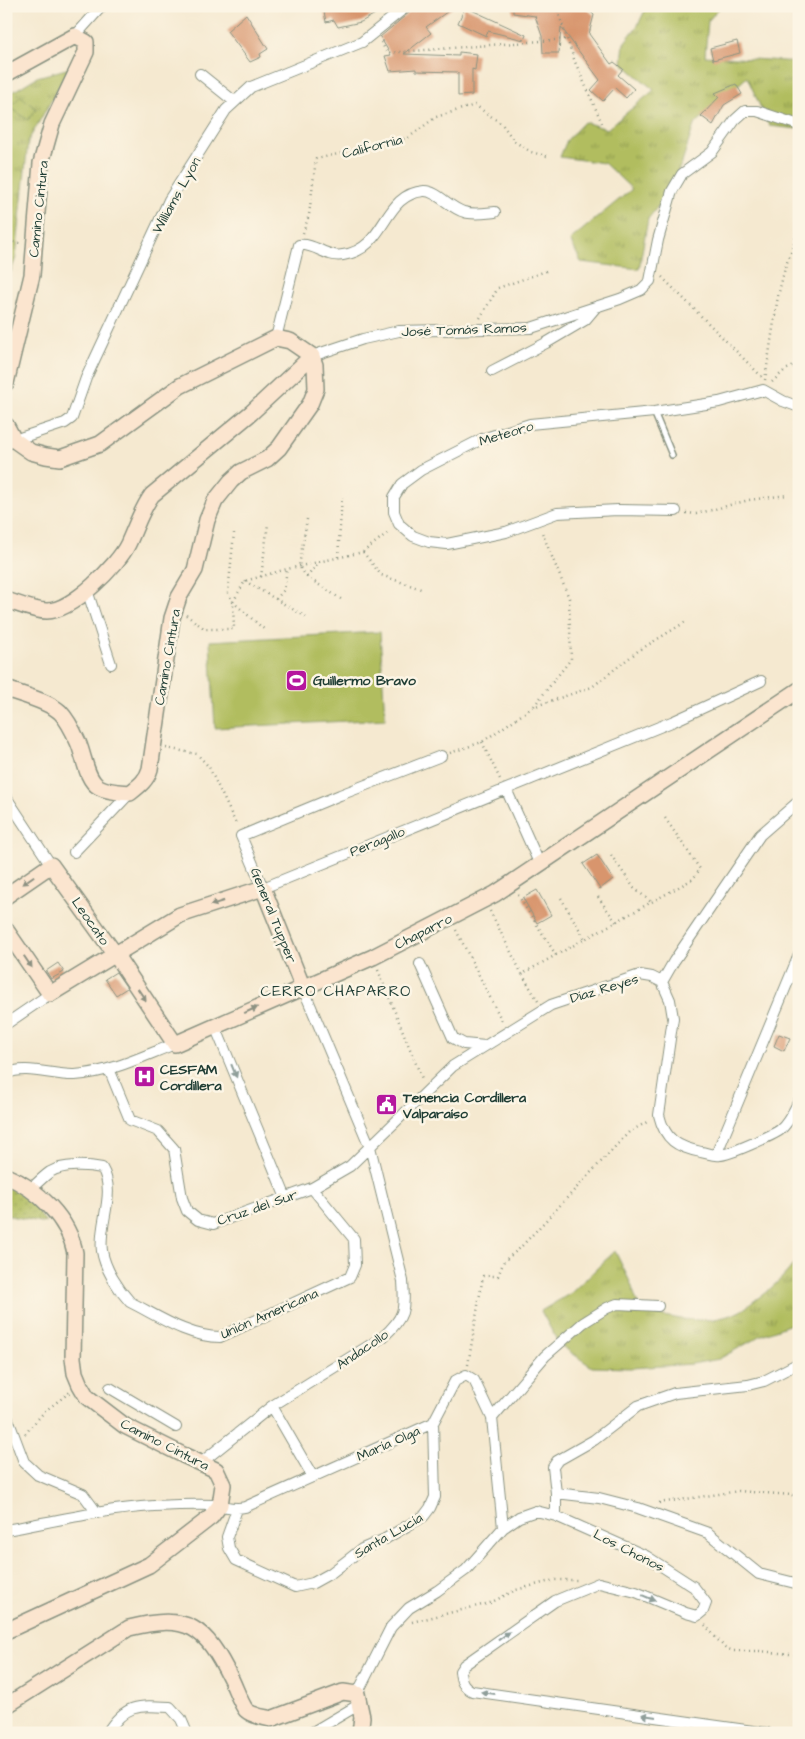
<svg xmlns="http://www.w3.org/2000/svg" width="805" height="1739" viewBox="0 0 805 1739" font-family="'Architects Daughter',sans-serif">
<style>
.grass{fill:url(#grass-tufts);stroke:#687d4a}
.park{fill:url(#park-dots);stroke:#687d4a}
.garden{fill:#b1bd5f;stroke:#687d4a}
.building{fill:#d8956d}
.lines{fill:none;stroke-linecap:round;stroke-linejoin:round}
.lane-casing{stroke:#8a9382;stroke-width:8}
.street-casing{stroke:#8a9382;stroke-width:12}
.secondary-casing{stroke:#8a9382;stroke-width:18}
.path{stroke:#8a9382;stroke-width:2.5;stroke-dasharray:1 4;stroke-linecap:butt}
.lane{stroke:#fff;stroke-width:5}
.street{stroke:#fff;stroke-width:10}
.secondary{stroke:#fbe5cf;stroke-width:15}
.oneway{fill:#8d9182}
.oneway2{fill:#8f9e9a}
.labels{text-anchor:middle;stroke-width:5;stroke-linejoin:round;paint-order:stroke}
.street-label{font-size:14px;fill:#1f3d34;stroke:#fcf5e5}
.poi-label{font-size:14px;font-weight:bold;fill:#1f3d34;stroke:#fcf5e5;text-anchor:start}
.neighbourhood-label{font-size:15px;letter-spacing:1px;fill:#1f3d34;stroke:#fcf5e5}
</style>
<defs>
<pattern id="grass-tufts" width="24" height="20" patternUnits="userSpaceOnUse" patternTransform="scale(1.25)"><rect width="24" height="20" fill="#b1bd5f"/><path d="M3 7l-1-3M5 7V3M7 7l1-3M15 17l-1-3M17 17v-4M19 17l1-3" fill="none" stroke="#8f9b4f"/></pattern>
<pattern id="park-dots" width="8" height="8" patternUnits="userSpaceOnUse" patternTransform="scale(1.25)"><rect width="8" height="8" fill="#b1bd5f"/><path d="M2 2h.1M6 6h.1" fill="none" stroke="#8f9b4f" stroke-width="1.8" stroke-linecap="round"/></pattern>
</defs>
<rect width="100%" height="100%" fill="#fcf5e5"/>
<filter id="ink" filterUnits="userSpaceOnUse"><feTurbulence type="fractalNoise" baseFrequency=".02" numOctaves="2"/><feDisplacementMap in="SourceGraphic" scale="10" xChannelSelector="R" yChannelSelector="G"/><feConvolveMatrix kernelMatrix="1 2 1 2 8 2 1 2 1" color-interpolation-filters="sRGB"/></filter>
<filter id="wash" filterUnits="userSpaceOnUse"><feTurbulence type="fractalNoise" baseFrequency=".0096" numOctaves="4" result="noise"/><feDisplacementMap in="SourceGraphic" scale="20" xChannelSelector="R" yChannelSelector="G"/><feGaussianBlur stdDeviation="1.12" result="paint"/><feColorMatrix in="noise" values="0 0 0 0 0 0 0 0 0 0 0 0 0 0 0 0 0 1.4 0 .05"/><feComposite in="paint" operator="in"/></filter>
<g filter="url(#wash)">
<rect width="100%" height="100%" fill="#f5e9d0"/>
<!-- grass -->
<path class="grass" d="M647 6H721L708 21 705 56 799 62V129L769 126 747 77 694 125 682 162 670 191 648 219 639 269 581 262 570 240 632 189 604 163 560 157 567 140 584 122 607 129 654 90 622 63 624 43 638 25Z
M70 68 28 141 16 257 6 285V96L37 77Z
M615 1251 631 1284 640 1311C672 1318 705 1326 736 1313 744 1310 751 1303 758 1298 774 1287 787 1274 799 1257V1321L762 1335 719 1359 692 1364 631 1368 592 1367 559 1344 541 1311 571 1293Z"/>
<!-- park -->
<path class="park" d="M6 1183 20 1187 46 1223 6 1215Z"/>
<!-- garden -->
<path class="garden" d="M21 96 36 109 28 120 10 107Z
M380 632 385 719 215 728 210 641Z"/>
<g id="blocks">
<!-- building -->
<path class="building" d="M323 6H372L375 14 361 22 338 27 334 20 326 22Z
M414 6H455L426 27 431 33 404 54 459 56V52L477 54 475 70 472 69V95L458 96V72L416 71V69L390 71 385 56 391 55 380 37 411 11Z
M513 6H584L594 15 589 34 611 64 614 62 623 69 618 75 634 89 626 98 615 88 603 101 591 90 600 80 561 27 559 53H543L542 36 535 16 513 13Z
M465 7 526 35 524 40 488 31 486 36 458 23Z
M246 14 268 49 260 54 261 57 250 62 227 31Z
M737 41 740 53 713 60 710 48Z
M736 84 742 94 724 105 713 125 701 116 719 97 715 93Z
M597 855 613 879 600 889 583 864Z
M537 890 551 915 537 923 523 898Z
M58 963 64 972 51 979 46 971Z
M116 972 127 988 116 995 105 979Z
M779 1034 790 1038 784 1051 774 1046Z"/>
</g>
</g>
<g filter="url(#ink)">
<use href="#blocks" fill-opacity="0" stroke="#8a9382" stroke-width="1"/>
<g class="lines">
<defs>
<path id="lane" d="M654 412 672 455"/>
<path id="street" d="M75 36 102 6
M200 74 235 102
M276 338 299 245C315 243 326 258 343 255 387 249 382 194 424 191 436 190 451 209 464 212 473 215 485 213 495 212
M312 356 363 339 399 331 531 328 620 299 641 290 650 281 658 240 672 191 682 174 712 152 735 120 745 111H757L799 125
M492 371 546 343 585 320 596 307
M14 440 65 423 72 418 86 378 169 200 226 110 251 87 362 42 407 6
M676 511 618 510 557 513 506 532 447 544 429 542 413 536 399 524 394 512V497L402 484 421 470 482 439 530 424 654 412 719 402 763 390 783 401 799 407
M87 590 111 664
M441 756 340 795 241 836 263 888 674 721 761 681
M506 789 540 865
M6 797 51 865
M74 852 130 793
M420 964 453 1038 464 1044 485 1046
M662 982 674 961 760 835 799 801
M6 1024 50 994
M215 1026 286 1198
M109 1069 130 1120 158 1131 174 1149 182 1198 187 1211 198 1220 213 1224 312 1188 350 1166 453 1066 551 1005 640 975 652 977 662 982 670 1000 673 1018 659 1115C665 1140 677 1147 701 1152 707 1153 714 1156 720 1155 729 1155 773 1135 780 1130 789 1123 794 1110 799 1101
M6 1074C25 1064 53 1076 75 1075 110 1073 143 1056 175 1044
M716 1155 799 955
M31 1189C37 1183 43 1177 50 1172 63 1164 87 1165 102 1168 117 1193 98 1224 102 1251 105 1269 118 1289 130 1302 158 1316 188 1337 220 1337L350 1277 355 1265 354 1239 312 1188
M110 1388 176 1427
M272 1406 313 1477
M6 1414 24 1462 38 1475 83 1494 97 1513
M492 1418 545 1356 583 1323 607 1308 617 1304 658 1306
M202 1462 272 1406 383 1337C405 1317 405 1310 403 1281L370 1147 303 988
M556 1493 599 1498 638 1508 708 1533 759 1574 799 1584
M237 1509 227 1537 229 1548 236 1560 295 1587 313 1583 331 1573 362 1549 385 1539 424 1516 430 1508 435 1497 433 1423
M556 1516V1493L553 1467 557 1461 594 1440 638 1406 675 1393 748 1385 764 1381 799 1363
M6 1530C55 1521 104 1509 154 1506 174 1505 195 1504 215 1505 226 1506 234 1510 245 1507L433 1423 455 1381 466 1375 474 1380 492 1418 503 1528
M357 1694 391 1627 409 1608 437 1591 466 1570 503 1528 519 1517 536 1511 556 1516 646 1556 694 1587 706 1603 703 1611 697 1616 686 1613 636 1592 599 1583 555 1601 464 1665 460 1671C461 1682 463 1686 472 1691L767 1733
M107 1733C125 1704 138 1705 170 1707L181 1719 187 1733
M311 1733 360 1704"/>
<path id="secondary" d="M6 74 75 36 86 42V52L52 124 41 163 32 275 6 383
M6 425 14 440 31 452 46 456 60 458 100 444 180 386 276 338 290 341 312 356 315 365 316 389 310 404 279 448 267 459 241 472 231 481 215 501 207 520 195 570 179 597 172 618 150 769C147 780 139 786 130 793 120 792 108 792 99 787 86 780 84 755 78 742 74 733 67 719 60 712 48 701 22 695 6 689
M6 600C19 604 34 611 47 611 72 611 118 565 128 544 136 527 141 510 152 495L251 413 312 356
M6 896 51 865 115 954 175 1044 373 957 495 894 799 690
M6 930 50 994 180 915 263 888 303 988
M6 1176C38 1189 69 1219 75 1253L73 1358 75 1373 80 1385 87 1397 125 1426 183 1455 216 1470 223 1485 220 1505 211 1517 149 1565 6 1631
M6 1706 129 1628C188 1613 205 1626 231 1679 235 1687 241 1704 246 1710 252 1716 264 1717 271 1719L343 1692 357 1694 362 1717 360 1733"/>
</defs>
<!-- lane casing -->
<use href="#lane" class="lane-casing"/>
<!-- street casing -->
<use href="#street" class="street-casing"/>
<!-- secondary casing -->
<use href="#secondary" class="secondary-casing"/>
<!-- path -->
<path class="path" d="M556 6 575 62 602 123
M381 42 387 53 567 39
M303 233 309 215 316 159 408 138 436 117 475 105 502 124 514 141 531 152 550 157
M6 235 14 242 20 243
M662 277 764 379
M480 318 498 288 549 270
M765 380 778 296 785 268 795 240 799 215
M772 382 785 370 799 364
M686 513 696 514 749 500 787 495
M307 519 299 566 307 577
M234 533 228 593 233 602 266 631
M363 552 381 575 421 589
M338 557 342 497
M320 561 307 577 344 601
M261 577 268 524
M245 581 306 617
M276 599 284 590 287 569
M186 615 205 629H234L233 602 245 581 287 569 363 552 390 531
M534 706 571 659 569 598 541 530
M482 742 500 779
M166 748 197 754 209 767 237 826
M450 753 482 742 533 707 592 687 638 651 687 621
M611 855 634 888 651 902
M518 895 556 955
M598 897 616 922
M561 898 585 939
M490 911 522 974
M456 930 503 1023
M378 970 423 1081
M538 1001 522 974 693 879 700 869 665 818
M468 1365 483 1276H498L504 1261 519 1249 629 1132 649 1121
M25 1434 45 1411 70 1392
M792 1495 799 1500
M659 1503 739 1491 792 1495 799 1493
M412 1622 490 1603 516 1590 554 1580H577
M705 1625 725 1648 734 1651H759L799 1655"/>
<!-- lane -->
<use href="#lane" class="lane"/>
<!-- street -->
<use href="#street" class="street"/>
<!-- secondary -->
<use href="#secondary" class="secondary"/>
</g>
<!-- one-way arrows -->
<defs><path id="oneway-solid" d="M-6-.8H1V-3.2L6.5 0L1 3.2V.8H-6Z" transform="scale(1.25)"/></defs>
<g class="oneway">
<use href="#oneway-solid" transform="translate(28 880) rotate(145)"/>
<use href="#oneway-solid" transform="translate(217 903) rotate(162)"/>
<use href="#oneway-solid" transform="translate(28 962) rotate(56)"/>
<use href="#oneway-solid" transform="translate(142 995) rotate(56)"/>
<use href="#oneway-solid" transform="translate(251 1010) rotate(-24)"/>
</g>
<g class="oneway2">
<use href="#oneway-solid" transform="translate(234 1071) rotate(68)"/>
<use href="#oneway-solid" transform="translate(649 1598) rotate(23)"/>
<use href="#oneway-solid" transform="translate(504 1636) rotate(-36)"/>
<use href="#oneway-solid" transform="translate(488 1693) rotate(-172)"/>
<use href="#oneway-solid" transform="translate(649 1716) rotate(-172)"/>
</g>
</g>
<!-- icons -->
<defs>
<symbol id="stadium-square" viewBox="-11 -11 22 22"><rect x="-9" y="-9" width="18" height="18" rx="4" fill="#b5179e" stroke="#fcf5e5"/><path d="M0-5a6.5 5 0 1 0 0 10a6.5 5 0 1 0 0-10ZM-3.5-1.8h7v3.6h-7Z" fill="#fff"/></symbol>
<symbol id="hospital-square" viewBox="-11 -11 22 22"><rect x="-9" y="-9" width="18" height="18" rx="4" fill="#b5179e" stroke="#fcf5e5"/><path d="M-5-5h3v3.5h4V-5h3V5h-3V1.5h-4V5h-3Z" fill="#fff"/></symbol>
<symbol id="civic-square" viewBox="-11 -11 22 22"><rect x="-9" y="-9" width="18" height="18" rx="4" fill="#b5179e" stroke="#fcf5e5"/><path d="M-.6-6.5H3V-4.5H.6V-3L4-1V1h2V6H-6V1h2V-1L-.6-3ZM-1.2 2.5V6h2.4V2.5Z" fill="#fff"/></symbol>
</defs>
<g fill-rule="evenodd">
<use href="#stadium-square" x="284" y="668" width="25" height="25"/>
<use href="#hospital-square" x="132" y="1064" width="25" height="25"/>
<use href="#civic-square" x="374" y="1092" width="25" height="25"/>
</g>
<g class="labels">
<!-- street labels -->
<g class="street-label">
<text transform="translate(372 146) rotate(-14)" y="5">California</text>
<text transform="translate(176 195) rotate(-61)" y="5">Williams Lyon</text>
<text transform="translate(38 209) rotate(-84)" y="5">Camino Cintura</text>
<text transform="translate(464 329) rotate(-2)" y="5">José Tomás Ramos</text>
<text transform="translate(506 433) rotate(-17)" y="5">Meteoro</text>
<text transform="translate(167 657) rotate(-80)" y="5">Camino Cintura</text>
<text transform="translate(377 841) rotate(-22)" y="5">Peragallo</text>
<text transform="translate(274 915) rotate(68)" y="5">General Tupper</text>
<text transform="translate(91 921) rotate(55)" y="5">Leocato</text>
<text transform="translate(423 931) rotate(-27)" y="5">Chaparro</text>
<text transform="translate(604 988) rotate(-17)" y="5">Díaz Reyes</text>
<text transform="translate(257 1207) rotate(-19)" y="5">Cruz del Sur</text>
<text transform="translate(269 1313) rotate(-24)" y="5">Unión Americana</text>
<text transform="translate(362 1349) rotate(-34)" y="5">Andacollo</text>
<text transform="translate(388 1443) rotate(-24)" y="5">María Olga</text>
<text transform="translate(165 1444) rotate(27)" y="5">Camino Cintura</text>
<text transform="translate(388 1535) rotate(-30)" y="5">Santa Lucía</text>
<text transform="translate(629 1550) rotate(27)" y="5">Los Chonos</text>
</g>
<!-- poi labels -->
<g class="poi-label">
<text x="313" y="685">Guillermo Bravo</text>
<text x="160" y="1074">CESFAM<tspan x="160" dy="16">Cordillera</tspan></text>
<text x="403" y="1102">Tenencia Cordillera<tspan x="403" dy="16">Valparaíso</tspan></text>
</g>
<!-- neighbourhood labels -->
<g class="neighbourhood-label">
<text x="336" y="996">CERRO CHAPARRO</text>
</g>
</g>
<!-- margin -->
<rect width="805" height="1739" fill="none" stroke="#fcf5e5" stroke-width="25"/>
</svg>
